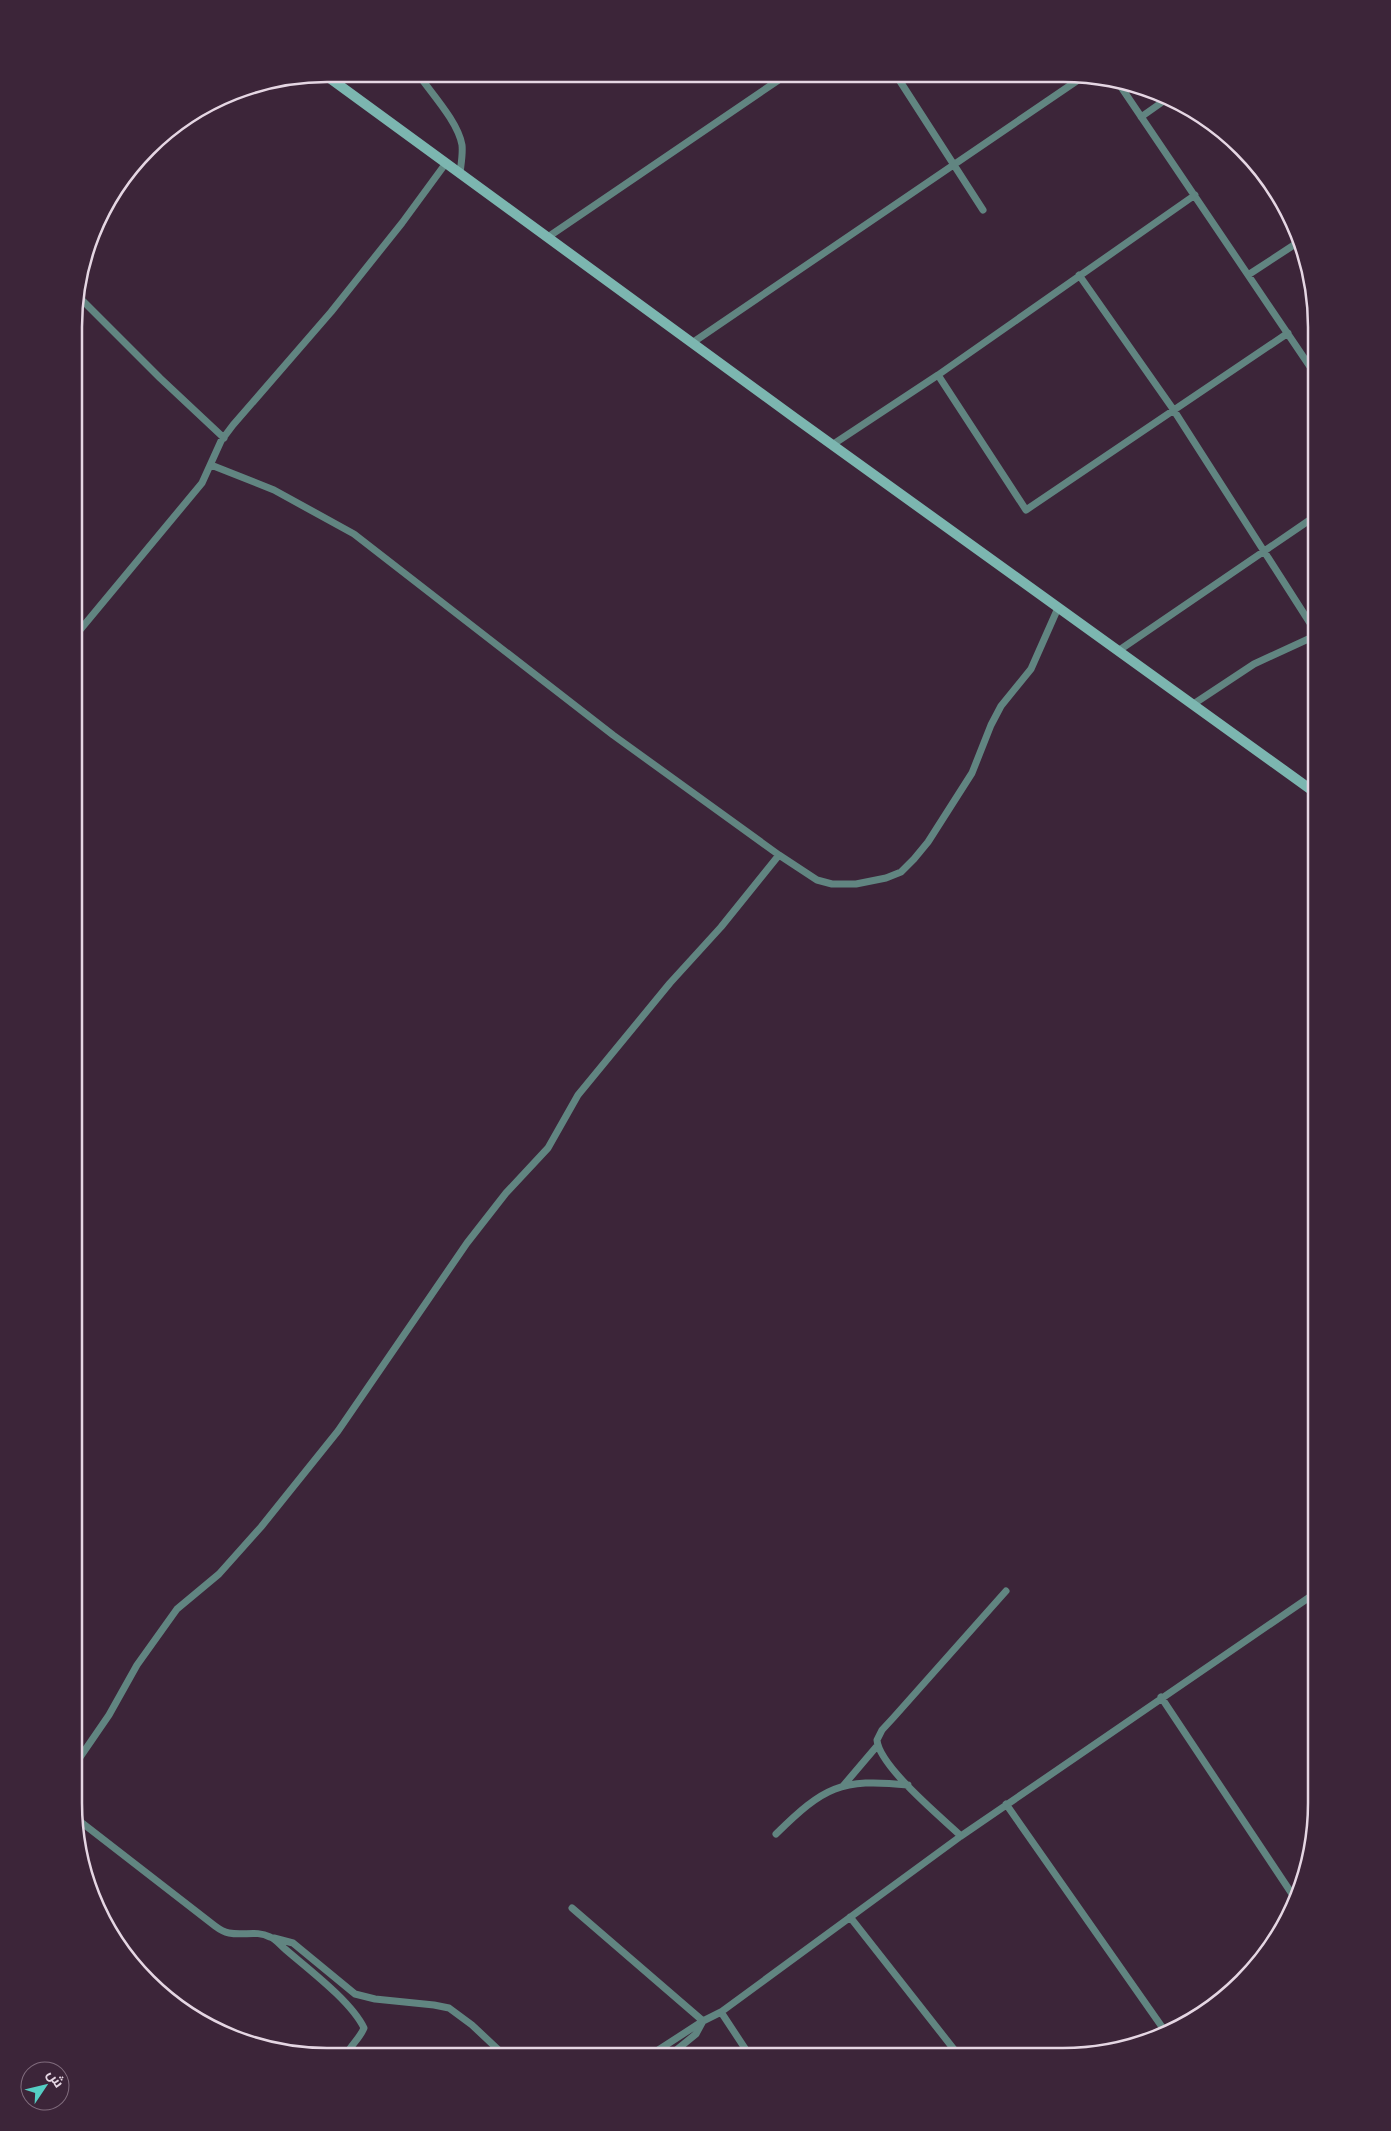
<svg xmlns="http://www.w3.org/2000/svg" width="1391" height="2131" viewBox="0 0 1391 2131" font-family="Quicksand,Cairo,sans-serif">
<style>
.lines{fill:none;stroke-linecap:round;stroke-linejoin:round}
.street{stroke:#618581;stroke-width:7}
.secondary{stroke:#7cb6b0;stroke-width:10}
.rim{fill:none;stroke:#e5d6e3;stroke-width:2.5}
</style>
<rect width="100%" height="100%" fill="#3c2539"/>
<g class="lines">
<!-- street -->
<path class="street" d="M418 74C432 94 458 122 462 145 463 154 461 164 460 173
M896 75 983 210
M1117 81 1317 377
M1141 117 1168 98
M548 237 786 75
M1079 275 1173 409 1317 634
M1248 275 1300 241
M76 294 160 378 224 438
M692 343 1084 76
M938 375 1026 510 1288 333
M832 445 938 375 1195 195
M211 465 274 490 354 534 613 735 779 855 817 880 832 884H856L886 878 901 872 914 859 928 842 972 773 991 725 1001 706 1031 669 1058 608
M75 636 202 483 221 441 233 425 331 312 402 223 446 163
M1118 651 1317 515
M1192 705 1254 664 1317 635
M1161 1697 1296 1900
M74 1766 109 1715 137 1665 177 1609 219 1574 261 1527 338 1431 467 1243 506 1193 548 1148 578 1095 670 983 721 927 779 855
M843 1786 877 1746
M1006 1804 1167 2034
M77 1819 215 1926C219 1929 224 1932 229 1933 244 1936 256 1930 270 1937 276 1939 280 1945 285 1949 308 1969 351 2001 364 2028 360 2038 351 2045 346 2055
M776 1834C824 1787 840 1778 908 1785
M961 1836C941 1817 879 1766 877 1740L882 1730 894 1717 1006 1591
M572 1908 703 2021 696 2034 669 2056
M850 1917 960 2057
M274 1938 293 1943 355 1994 375 1999 434 2005 449 2008 472 2025 505 2056
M721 2012 750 2056
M649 2056 703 2021 721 2012 961 1836 1317 1592"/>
<!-- secondary -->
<path class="secondary" d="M324 74 795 418 1317 794"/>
</g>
<!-- crop -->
<path d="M0 0H1391V2131H0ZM327 82H1063A245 245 0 0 1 1308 327V1803A245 245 0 0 1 1063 2048H327A245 245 0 0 1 82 1803V327A245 245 0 0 1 327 82Z" fill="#3c2539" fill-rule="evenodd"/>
<path class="rim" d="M327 82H1063A245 245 0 0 1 1308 327V1803A245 245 0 0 1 1063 2048H327A245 245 0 0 1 82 1803V327A245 245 0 0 1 327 82Z"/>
<!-- north arrow -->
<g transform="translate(45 2086) rotate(55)"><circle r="24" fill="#3c2539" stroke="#806c7d"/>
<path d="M0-4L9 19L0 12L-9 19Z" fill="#55cec4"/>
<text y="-8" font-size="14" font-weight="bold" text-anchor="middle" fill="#e5d6e3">ش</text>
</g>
</svg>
